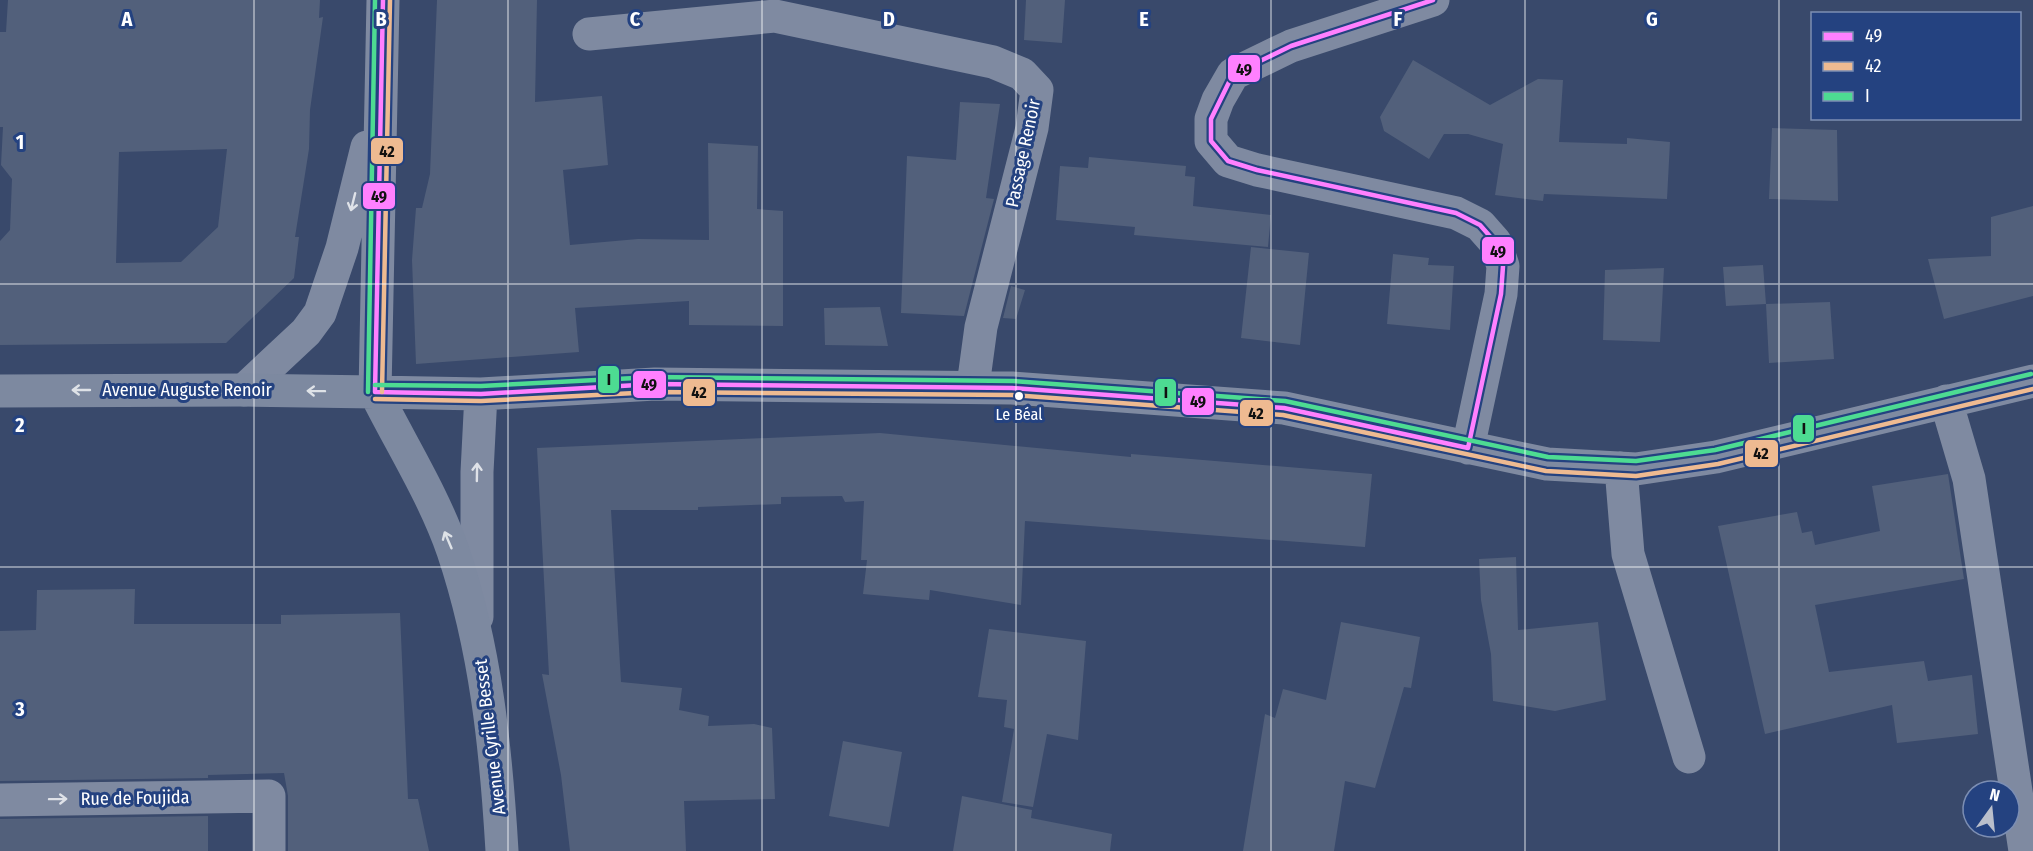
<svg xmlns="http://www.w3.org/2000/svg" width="2033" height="851" viewBox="0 0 2033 851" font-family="'Fira Sans Condensed',sans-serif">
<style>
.building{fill:#52607b;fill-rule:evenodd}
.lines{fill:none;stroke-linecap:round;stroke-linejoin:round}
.minor{stroke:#7f8aa1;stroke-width:33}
.major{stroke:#7d89a0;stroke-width:33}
.bus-1-casing{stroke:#244280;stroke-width:9}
.bus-2-casing{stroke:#244280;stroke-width:9}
.bus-3-casing{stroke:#244280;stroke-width:9}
.bus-1{stroke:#ff80ff;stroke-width:4.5}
.bus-2{stroke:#eeba91;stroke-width:4.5}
.bus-3{stroke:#4ddb92;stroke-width:4.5}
.oneway{stroke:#dfe2e8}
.oneway2{stroke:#dee2e7}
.grid{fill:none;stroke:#fff;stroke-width:1.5;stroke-opacity:0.55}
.bus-dot{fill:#fff;stroke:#244280;stroke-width:2}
.labels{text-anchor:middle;stroke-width:6;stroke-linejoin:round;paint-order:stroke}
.bus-label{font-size:16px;fill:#fff;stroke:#244280}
.street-label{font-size:18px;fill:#fff;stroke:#244280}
.grid-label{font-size:20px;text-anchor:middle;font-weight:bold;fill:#fff;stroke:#244280;stroke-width:6;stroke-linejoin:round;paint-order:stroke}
.line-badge{stroke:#244280;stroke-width:2}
.pale-badge-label{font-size:16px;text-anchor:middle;font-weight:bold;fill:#111}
</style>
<rect width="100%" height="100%" fill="#39496b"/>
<!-- building -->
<path class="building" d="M8 0H320L319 18 323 17 310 110 309 149 295 237H299L294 278 226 343 0 345V241L10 230 12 179 1 165 3 127H0V32H6ZM227 149 218 227 181 262 116 263 119 152Z
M437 0H537L535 102 602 96 608 165 563 170 570 245 638 239 709 240 708 143 758 146 757 209 783 211V326L689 325V301L575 308 579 352 416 364 412 260 416 208H422L430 174Z
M1026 0H1065L1062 43 1024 40Z
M1413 60 1490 105 1538 79 1563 80 1559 142 1627 144V138L1670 142 1667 199 1544 194 1543 201 1495 195 1503 144 1468 134H1444L1429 159 1384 131 1380 117Z
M960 102 1000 104 986 198 994 199 964 316 901 313 907 156 956 160Z
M1772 128 1837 130 1838 201 1769 199Z
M1089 157 1186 166 1185 176 1195 177 1193 206 1271 215 1268 247 1134 235 1135 227 1056 220 1060 166 1088 168Z
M2033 206V296L1944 319 1928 259 1991 256V217Z
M1251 247 1309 253 1300 345 1241 338Z
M1393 254 1429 258 1428 265 1454 266 1450 330 1387 324Z
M1763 265 1766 304 1726 306 1723 267Z
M1664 268 1660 342 1603 340 1605 270Z
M1011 286 1025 290 1016 319 1003 318Z
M1830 302 1834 359 1769 363 1766 304Z
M880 307 888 346 825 345 824 308Z
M880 433 1131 457V454L1372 474 1365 547 1025 521 1021 605 930 590 929 600 863 594 867 560H861L864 501 845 502 842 496 781 497V504L698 507V510H611L621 682 682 688 679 710 709 716 708 726 754 724 772 728 775 799 684 801 686 851H570L561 775 542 674 549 675 537 448Z
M1948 474 1964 579 1815 605 1829 672 1924 661 1928 681 1972 675 1978 734 1897 743 1892 705 1765 734 1718 526 1797 512 1802 533 1812 531 1815 545 1880 531 1872 486Z
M1516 557 1518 630 1598 622 1606 700 1555 711 1493 701 1491 654 1481 600 1479 559Z
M135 589 134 624H281V615L400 613 408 799H418L429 851H288V796L284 773 208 775V778L0 781V631L36 630 37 590Z
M1341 622 1420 637 1411 688 1404 687 1375 788 1345 781 1334 851H1243L1265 714 1275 718 1283 689 1326 700Z
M989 629 1086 641 1078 740 1047 734 1033 807 1002 802 1014 729 1004 727 1007 700 978 697Z
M843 741 902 752 889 827 829 816Z
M962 796 1032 810 1031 818 1112 834 1110 851H953Z
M208 816V851H0V819Z"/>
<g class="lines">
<!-- minor -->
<path class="minor" d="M383 0 375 392 481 394 655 384 1012 388 1284 408 1547 464 1636 469 1716 457 2033 381
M1433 0 1291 46 1233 74 1218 100 1211 119V141L1228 161 1257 170 1456 213 1480 225 1495 242 1503 266 1501 294 1468 448
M589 34 775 16 993 62 1022 74 1037 90 1032 128 981 327 973 386
M244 390 306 332 320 313 342 248 367 147
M1946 401 1969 479 2025 851
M1621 468 1628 554 1689 757
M477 617V472L481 394
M0 800 269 796V851"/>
<!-- major -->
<path class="major" d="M0 391 244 390 375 392C401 444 434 496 453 551 486 649 496 749 502 851"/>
<defs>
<path id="bus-1" d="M1433 0 1291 46 1233 74 1211 119V141L1228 161 1257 170 1456 213 1480 225 1495 242 1503 266 1501 294 1468 448
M375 392 481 394 655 384 1012 388 1284 408 1468 448
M375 392 383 0"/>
<path id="bus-2" d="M382 392 390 0
M375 399 481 401 655 392 1012 395 1283 415 1546 471 1636 476 1718 464 2033 389"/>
<path id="bus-3" d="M375 385 481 386 655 377 1013 381 1285 401 1548 457 1636 461 1715 450 2031 374
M368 392 375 0"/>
</defs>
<!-- bus-1 casing -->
<use href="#bus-1" class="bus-1-casing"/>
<!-- bus-2 casing -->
<use href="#bus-2" class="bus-2-casing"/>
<!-- bus-3 casing -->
<use href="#bus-3" class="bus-3-casing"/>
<!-- bus-1 -->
<use href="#bus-1" class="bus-1"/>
<!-- bus-2 -->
<use href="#bus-2" class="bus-2"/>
<!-- bus-3 -->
<use href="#bus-3" class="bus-3"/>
</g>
<!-- one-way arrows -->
<defs><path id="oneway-shaft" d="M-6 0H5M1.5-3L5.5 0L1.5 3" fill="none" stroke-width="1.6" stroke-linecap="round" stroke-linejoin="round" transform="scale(1.5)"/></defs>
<g class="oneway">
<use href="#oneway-shaft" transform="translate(353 202) rotate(104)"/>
<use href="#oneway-shaft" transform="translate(477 472) rotate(-89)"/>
<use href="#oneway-shaft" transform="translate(58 799) rotate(-1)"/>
</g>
<g class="oneway2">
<use href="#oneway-shaft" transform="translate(81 390) rotate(180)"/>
<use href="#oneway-shaft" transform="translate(316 391) rotate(-179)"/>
<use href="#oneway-shaft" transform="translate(448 540) rotate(-113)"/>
</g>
<!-- grid -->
<path class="grid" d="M254 0V851M508 0V851M762 0V851M1016 0V851M1271 0V851M1525 0V851M1779 0V851M0 284H2033M0 567H2033"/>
<!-- markers -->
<circle class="bus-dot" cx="1019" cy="396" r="5"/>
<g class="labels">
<!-- bus labels -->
<g class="bus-label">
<text x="1019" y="420">Le Béal</text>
</g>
<!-- street labels -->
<g class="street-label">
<text transform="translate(1023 153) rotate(-78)" y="6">Passage Renoir</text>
<text x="187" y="396">Avenue Auguste Renoir</text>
<text transform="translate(490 737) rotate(-97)" y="6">Avenue Cyrille Besset</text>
<text transform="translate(135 798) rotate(-1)" y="6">Rue de Foujida</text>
</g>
</g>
<g class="grid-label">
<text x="127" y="26">A</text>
<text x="381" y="26">B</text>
<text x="635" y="26">C</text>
<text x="889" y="26">D</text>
<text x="1144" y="26">E</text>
<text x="1398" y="26">F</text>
<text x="1652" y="26">G</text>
<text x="20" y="149">1</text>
<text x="20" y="432">2</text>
<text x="20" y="716">3</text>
</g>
<g class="line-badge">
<rect x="1227" y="54" width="34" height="29" rx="6" fill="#ff80ff"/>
<rect x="370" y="137" width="34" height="28" rx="6" fill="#eeba91"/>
<rect x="362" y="182" width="34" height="28" rx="6" fill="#ff80ff"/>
<rect x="1481" y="236" width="34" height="29" rx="6" fill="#ff80ff"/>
<rect x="597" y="365" width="23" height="29" rx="6" fill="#4ddb92"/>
<rect x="632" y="370" width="35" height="29" rx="6" fill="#ff80ff"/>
<rect x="1154" y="378" width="23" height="29" rx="6" fill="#4ddb92"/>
<rect x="682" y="378" width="34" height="29" rx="6" fill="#eeba91"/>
<rect x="1181" y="387" width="34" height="29" rx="6" fill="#ff80ff"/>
<rect x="1239" y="399" width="35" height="28" rx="6" fill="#eeba91"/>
<rect x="1792" y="414" width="23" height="29" rx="6" fill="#4ddb92"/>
<rect x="1744" y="439" width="35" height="29" rx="6" fill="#eeba91"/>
</g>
<g class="pale-badge-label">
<text x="1244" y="75">49</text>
<text x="387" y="157">42</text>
<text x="379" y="202">49</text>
<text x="1498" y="257">49</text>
<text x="609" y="385">I</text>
<text x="649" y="390">49</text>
<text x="1166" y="398">I</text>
<text x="699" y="398">42</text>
<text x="1198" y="407">49</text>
<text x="1256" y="419">42</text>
<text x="1804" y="434">I</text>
<text x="1761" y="459">42</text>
</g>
<!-- legend -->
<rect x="1811" y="12" width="210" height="108" fill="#244280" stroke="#7c8eb3" stroke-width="1.5"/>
<rect x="1823" y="32" width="30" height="9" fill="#ff80ff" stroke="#7c8eb3" stroke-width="1.5"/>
<text x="1865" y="42" font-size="18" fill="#ffffff">49</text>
<rect x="1823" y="62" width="30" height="9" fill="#eeba91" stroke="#7c8eb3" stroke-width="1.5"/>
<text x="1865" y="72" font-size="18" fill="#ffffff">42</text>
<rect x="1823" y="92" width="30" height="9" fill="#4ddb92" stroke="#7c8eb3" stroke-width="1.5"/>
<text x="1865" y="102" font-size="18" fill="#ffffff">I</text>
<!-- north arrow -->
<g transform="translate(1991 809) rotate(15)"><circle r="28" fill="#244280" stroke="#7c8eb3" stroke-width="1.5"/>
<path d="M0-4.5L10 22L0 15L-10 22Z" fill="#babfcb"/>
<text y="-9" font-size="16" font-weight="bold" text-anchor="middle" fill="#ffffff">N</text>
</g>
</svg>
